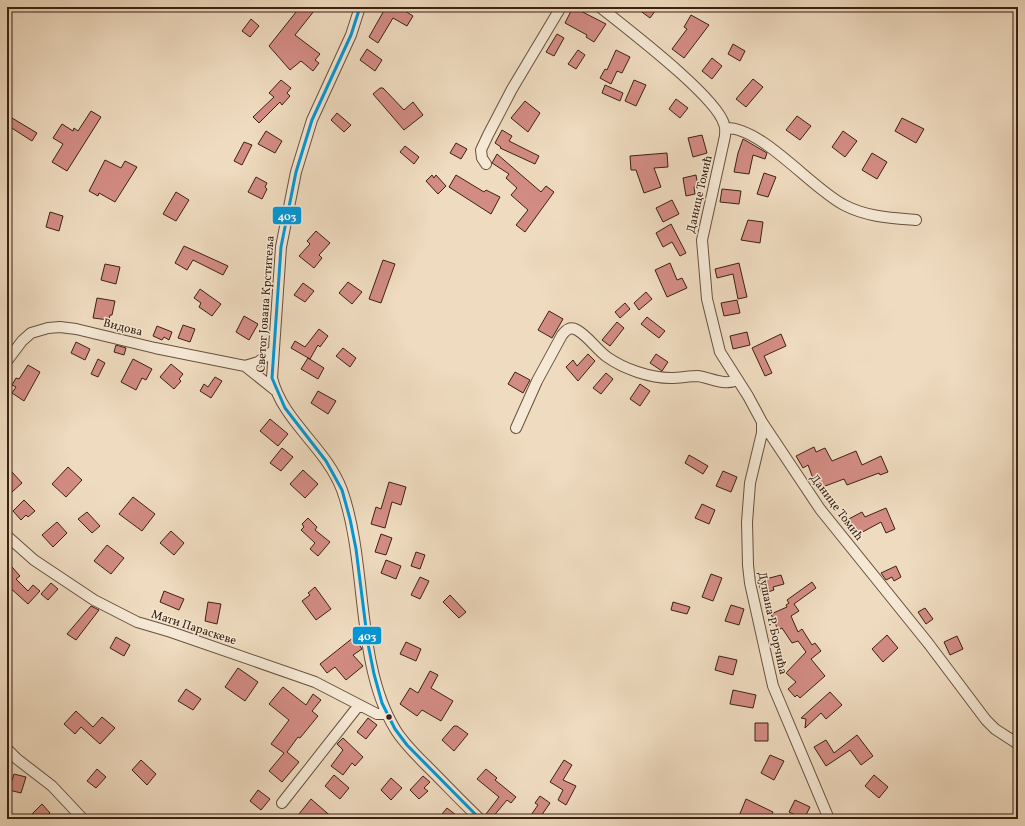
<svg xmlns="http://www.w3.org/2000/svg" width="1025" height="826" viewBox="0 0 1025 826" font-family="Vollkorn,serif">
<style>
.building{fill:#d38c84;stroke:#3b2113}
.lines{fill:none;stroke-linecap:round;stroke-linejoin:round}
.minor-casing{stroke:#68503e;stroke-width:12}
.minor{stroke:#f5e8d5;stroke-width:10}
.bus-1-casing{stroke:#f5e8d5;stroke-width:6}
.bus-1{stroke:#0098da;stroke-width:3}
.bus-dot{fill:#3b2113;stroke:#f5e8d5;stroke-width:1.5}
.labels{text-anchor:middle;stroke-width:3;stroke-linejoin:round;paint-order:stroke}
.street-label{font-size:12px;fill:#3b2113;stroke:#f5e8d5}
.line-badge{stroke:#f5e8d5;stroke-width:1.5}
.badge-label{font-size:11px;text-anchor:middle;font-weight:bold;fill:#fff}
</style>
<rect width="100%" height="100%" fill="#efdbbf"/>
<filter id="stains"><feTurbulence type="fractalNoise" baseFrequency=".005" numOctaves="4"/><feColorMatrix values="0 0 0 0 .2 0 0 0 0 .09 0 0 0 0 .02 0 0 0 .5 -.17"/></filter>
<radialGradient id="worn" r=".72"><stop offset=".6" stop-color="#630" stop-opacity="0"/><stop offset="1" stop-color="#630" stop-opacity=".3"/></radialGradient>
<!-- building -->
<path class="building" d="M300 7H309L314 11 295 35 320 54 315 60 319 63 313 71 301 61 290 70 269 46Z
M386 7H399L413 16 407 26 393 18 378 43 369 37Z
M573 7 606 24 594 42 586 37 587 35 565 23Z
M635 7H658L650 18Z
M691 15 709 25 684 58 672 49 687 29 684 27Z
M251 19 259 26 250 37 242 31Z
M557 34 564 38 554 56 546 52Z
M733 44 745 51 740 61 728 54Z
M367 49 382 60 375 71 360 60Z
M578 50 585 55 576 69 568 64Z
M616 50 630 57 622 73 617 71 611 84 600 78 605 69 607 70Z
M712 58 722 66 712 79 702 71Z
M753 79 763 87 746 107 736 99Z
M281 80 291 88 287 93 290 96 282 105 280 102 259 123 253 117 274 97 269 93Z
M634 80 646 85 636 106 625 101Z
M605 85 623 93 620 101 602 93Z
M380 88H383L404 110 413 102 423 115 404 130 373 94Z
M676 99 688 108 680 118 669 109Z
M525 101 540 113 528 132 511 118Z
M91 111 101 117 67 171 52 162 63 144 53 138 62 124 73 131 74 128 78 131Z
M337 113 351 125 344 132 331 120Z
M7 115 37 133 32 141 7 125Z
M797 116 811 126 800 140 786 130Z
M902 118 924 129 916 143 895 131Z
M502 130 512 136 509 141 539 156 535 164 500 148 501 147 495 143Z
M266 131 282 141 275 153 258 144Z
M843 131 857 141 845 157 832 147Z
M702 135 707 153 693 157 688 138Z
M743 139 767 153 765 159 753 155 749 174 734 172 738 153Z
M244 142 252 145 242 165 234 161Z
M456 143 467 149 461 159 450 153Z
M405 146 419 157 414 164 400 152Z
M667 153 668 167 654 168 661 187 644 193 636 170H631L630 156Z
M872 153 887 162 877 179 862 170Z
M497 154 541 192 546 186 554 192 525 232 516 225 528 210 511 195 517 188 506 178 509 174 492 163Z
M105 160 121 168 125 161 137 167 115 202 99 193 98 196 89 191Z
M764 173 776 177 768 197 757 194Z
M432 175 434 178 436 175 446 186 438 194 426 181Z
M456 175 484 192 486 190 500 197 491 214 449 187Z
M696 175 698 187H694L695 194 686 196 683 178Z
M256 177 267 183 265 187 267 189 262 199 248 192Z
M722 189 741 191 739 204 720 202Z
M176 192 189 200 176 221 163 214Z
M672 200 679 214 663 222 656 208Z
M50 212 63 216 59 231 46 227Z
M748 220 763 222 760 243 741 240Z
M671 224 686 253 680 256 672 242 663 247 656 233Z
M316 231 330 243 319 255 322 258 314 268 299 256 310 244 307 241Z
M184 246 228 266 223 275 193 260 187 270 175 263Z
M383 260 395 264 381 303 369 299Z
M670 263 677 280 682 278 687 288 667 297 655 270Z
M739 263 747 297 738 299 733 274 717 278 715 269Z
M105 264 120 267 116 284 101 280Z
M348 282 362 292 352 304 339 293Z
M303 283 314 291 305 302 294 295Z
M200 289 221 304 212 316 199 307 201 303 194 298Z
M646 292 652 299 639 310 634 303Z
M97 298 115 301 112 315H110L109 320 93 318Z
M737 300 740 313 724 316 721 303Z
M625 303 630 309 620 318 615 312Z
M549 311 563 319 552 338 538 330Z
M244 316 258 324 249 340 236 332Z
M647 317 665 331 659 338 641 324Z
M617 322 624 328 610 346 602 340Z
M183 325 195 329 190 342 178 338Z
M157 326 172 332 169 340 164 337 162 340 153 336Z
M319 329 328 336 320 347 318 345 310 359 291 348 295 341 305 347Z
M747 332 750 345 733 349 730 336Z
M781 334 786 346 764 356 772 373 765 376 752 348Z
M76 342 90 349 85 360 71 353Z
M116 345 126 348 124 355 114 352Z
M343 348 356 358 350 367 336 356Z
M588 354 595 361 578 381 566 367 573 360 577 366Z
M656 354 668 362 662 371 650 363Z
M308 358 324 368 318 379 301 369Z
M98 359 105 363 98 377 91 374Z
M133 359 152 369 146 380 142 378 136 390 121 382Z
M171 364 183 374 179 379 181 381 174 389 160 377Z
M28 365 40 372 24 401 12 393 16 387 12 385 16 378 19 379Z
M515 372 530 380 523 393 508 384Z
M606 373 613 379 601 394 593 388Z
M215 377 222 381 211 398 200 391 204 384 208 387Z
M640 384 650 391 640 406 630 399Z
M318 391 336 401 328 414 311 403Z
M270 419 288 434 278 446 260 431Z
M814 447 816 452 825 448 832 461 856 451 862 465 881 456 888 472 880 475 879 473 847 485 844 479 817 489 808 465 803 468 796 456Z
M282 448 293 457 281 471 270 463Z
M689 455 708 466 703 474 685 463Z
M68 467 82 480 66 497 52 484Z
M303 470 318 484 305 498 290 484Z
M723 471 737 477 731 492 716 486Z
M12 472 22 483 12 492 7 487V477Z
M389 482 406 487 401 505 392 502 385 528 371 524 376 507 381 509Z
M133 497 155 514 142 531 119 514Z
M24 500 35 511 28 517 26 515 21 520 13 511Z
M702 504 715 510 709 524 695 518Z
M886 508 895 529 886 533 881 522 857 535 853 529 850 530 845 521 862 512 865 517Z
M87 512 100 526 92 533 78 519Z
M308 518 317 527 315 530 330 542 318 556 310 549 315 543 301 530 304 527 302 524Z
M57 522 67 533 53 547 42 535Z
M171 531 184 543 174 555 160 543Z
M381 534 392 538 386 555 375 552Z
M107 545 124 558 111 574 94 561Z
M416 552 425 555 420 569 411 566Z
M386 560 401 566 396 579 381 573Z
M896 566 901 577 894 581 892 577 886 580 881 573Z
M12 567 20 576 16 579 28 591 33 585 40 591 28 604 8 586 7 588V571Z
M711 574 722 578 713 601 702 597Z
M781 575 784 584 773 587 774 590 762 594 758 581Z
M420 577 429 581 420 599 411 595Z
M812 582 816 588 794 604 799 611 791 616 798 632 802 629 812 645 815 643 821 651 811 659 825 676 800 698 797 695 795 697 788 689 796 682 786 673 806 652 798 641 792 643 782 628 778 630 771 614 787 607 786 605 789 603 787 600Z
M51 583 58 589 48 600 41 594Z
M315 587 331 609 316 620 302 601 310 595 308 593Z
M164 591 184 599 179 610 160 602Z
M450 595 466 612 459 618 443 602Z
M208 602 221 604 217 624 205 621Z
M673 602 690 607 687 614 671 610Z
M731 605 744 609 739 625 725 621Z
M91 606 99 610 76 640 67 634Z
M925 608 933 619 926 624 918 612Z
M887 635 898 648 883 662 872 649Z
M957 636 963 649 950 655 944 642Z
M116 637 130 645 124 656 110 648Z
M354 637 362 649 353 655 363 666 346 680 335 667 327 673 320 664Z
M406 642 421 649 416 661 400 654Z
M719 656 737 660 733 675 715 670Z
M238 668 258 682 245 701 225 687Z
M430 671 438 675 431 688 453 701 441 721 422 710 417 716 400 704 410 688 418 693Z
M283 687 306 705 313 694 321 700 312 711 318 716 300 738 298 737 287 752 299 762 282 782 269 771 284 753 271 744 289 720 269 704Z
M186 689 201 699 193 710 178 701Z
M733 690 756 695 753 708 730 704Z
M830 692 842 705 826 719 821 713 805 728 806 719 801 718Z
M76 711 93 727 102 717 115 728 100 744 81 727 75 734 64 724Z
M368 718 377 725 366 739 357 732Z
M755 723H768V741H755Z
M454 726H457L468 734 454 751 442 740Z
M857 735 873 756 861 765 850 750 826 766 814 747 826 740 834 753Z
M343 738 363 757 355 766 352 763 343 775 331 766 343 750 337 744Z
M770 755 784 761 774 780 761 773Z
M141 760 156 774 147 785 132 770Z
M564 760 572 765 563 780 576 786 566 805 558 800 563 790 550 782Z
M97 769 106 777 96 788 87 781Z
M486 769 497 778 495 780 516 797 511 803 507 800 492 818 486 814 499 797 477 779Z
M14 774 26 777 21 793 9 790Z
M334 775 349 788 340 799 325 786Z
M874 775 888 787 879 798 865 786Z
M423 776 430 782 424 788 428 791 419 799 410 790Z
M391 778 402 788 391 800 381 790Z
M258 790 270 799 261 810 250 801Z
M540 796 550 803 539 819H536L531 815 538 805 535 803Z
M311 799 334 819H305L299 814Z
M746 799 773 812 770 819H745L739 816Z
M795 800 810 807 804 819 789 812Z
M42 804 50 813 44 819H35L31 815Z
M447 808 461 819H438Z"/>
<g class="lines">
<defs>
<path id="minor" d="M360 7 351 35 312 120 296 172 281 247 272 378C283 422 326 447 342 490 368 563 355 663 395 729 404 744 418 757 431 770 447 786 463 803 480 819
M600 7C626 28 716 96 724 124 726 128 725 133 725 136L702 240 707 299 720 352 748 396 762 422 820 509 928 643 986 720 995 729 1018 744
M725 128C761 126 811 188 844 205 867 217 891 218 916 220
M486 164 482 158 481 150 488 135 512 89 561 7
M7 361 22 341 31 333 48 328 60 327 76 329 155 348 245 366 275 390
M245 366 258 362 273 351
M762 423V433L750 483 747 522 748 565 750 583 773 686 829 819
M516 428 537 381 562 335C566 330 570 326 577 330 588 336 596 349 607 357 624 369 650 378 671 378 680 378 689 376 698 376 711 378 724 386 737 380
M7 536 34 560 94 600 137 622 171 632 315 682 377 714H387
M7 749 17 759 52 786 83 819
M282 803 359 705"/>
</defs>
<!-- minor casing -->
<use href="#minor" class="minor-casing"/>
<!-- minor -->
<use href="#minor" class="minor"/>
<defs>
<path id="bus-1" d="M360 7 351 35 312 120 296 172 281 247 272 378 285 408 326 461 342 490 350 519 356 549 368 644 374 674 382 703 395 729 407 745 480 819"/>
</defs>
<!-- bus-1 casing -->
<use href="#bus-1" class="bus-1-casing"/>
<!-- bus-1 -->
<use href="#bus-1" class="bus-1"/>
</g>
<!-- markers -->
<circle class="bus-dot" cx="389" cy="717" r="3.5"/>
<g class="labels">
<!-- street labels -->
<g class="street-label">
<text transform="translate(699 194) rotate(-77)" y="4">Данице Томић</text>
<text transform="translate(265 304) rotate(-86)" y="4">Светог Јована Крститеља</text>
<text transform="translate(123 327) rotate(14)" y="4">Видова</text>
<text transform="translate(837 507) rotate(53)" y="4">Данице Томић</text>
<text transform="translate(773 623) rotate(78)" y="4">Душана Р. Борчића</text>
<text transform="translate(194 627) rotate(18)" y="4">Мати Параскеве</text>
</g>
</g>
<g class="line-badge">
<rect x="272" y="206" width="30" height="19" rx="4" fill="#0098da"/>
<rect x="352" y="626" width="30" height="19" rx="4" fill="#0098da"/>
</g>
<g class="badge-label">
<text x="287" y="220">403</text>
<text x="367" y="640">403</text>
</g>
<!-- margin -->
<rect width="1025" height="826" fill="none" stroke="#efdbbf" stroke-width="24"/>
<rect x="8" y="8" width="1009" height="810" fill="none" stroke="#3b2113" stroke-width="2"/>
<rect x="12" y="12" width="1001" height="802" fill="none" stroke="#3b2113"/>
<rect width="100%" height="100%" filter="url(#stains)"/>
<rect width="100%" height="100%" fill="url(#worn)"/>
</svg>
